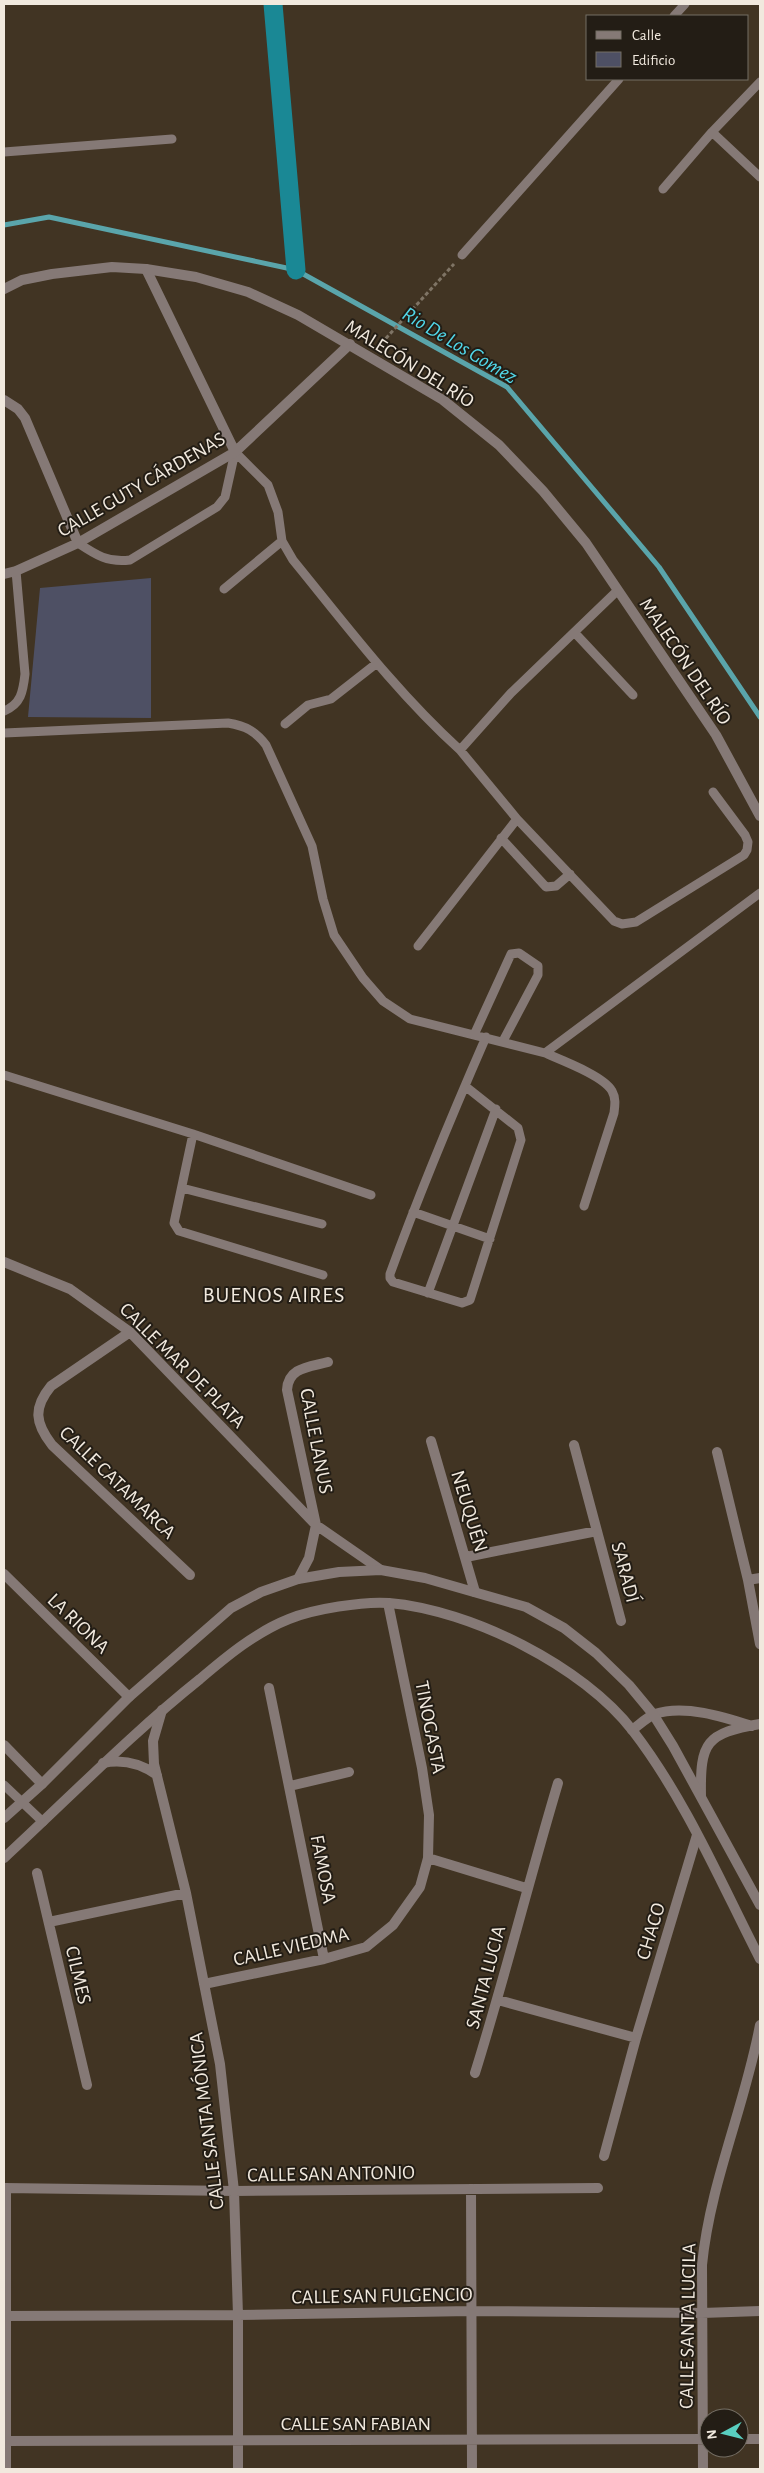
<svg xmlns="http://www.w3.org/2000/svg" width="764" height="2473" viewBox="0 0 764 2473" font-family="'Alegreya Sans',sans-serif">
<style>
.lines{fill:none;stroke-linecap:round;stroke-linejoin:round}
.stream{stroke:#5aa5ab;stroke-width:5}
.canal{stroke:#1a8895;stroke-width:19}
.building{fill:#4e5064}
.path{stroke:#7f7465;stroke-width:3;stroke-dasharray:4 2.5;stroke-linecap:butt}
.service{stroke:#857976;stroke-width:9}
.minor{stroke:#857976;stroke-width:10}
.tertiary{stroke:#857976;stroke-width:10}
.labels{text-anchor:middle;stroke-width:4;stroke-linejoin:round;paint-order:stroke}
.street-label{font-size:20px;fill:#f1e9de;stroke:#231d15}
.water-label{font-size:21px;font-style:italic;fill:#51d7e9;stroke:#231d15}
.quarter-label{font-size:22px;letter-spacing:1px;fill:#f1e9de;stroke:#231d15}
</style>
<rect width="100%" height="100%" fill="#413423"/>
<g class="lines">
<!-- stream -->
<path class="stream" d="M4 225 49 217 296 270 507 387 659 567 760 717"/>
<!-- canal -->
<path class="canal" d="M273 4 296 270"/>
</g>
<!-- building -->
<path class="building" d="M151 578V718L28 717 40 588Z"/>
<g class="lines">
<!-- path -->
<path class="path" d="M377 348 454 264"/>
<!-- service -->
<path class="service" d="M674 16 685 4
M712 132 760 177
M4 152 172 139
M663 189 712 132 760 82
M462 255 619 79
M235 452 268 485 278 512 282 541 293 560C346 625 397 693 460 750L511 693 617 591
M78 543C96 555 108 563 130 560L217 507 225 497 235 452
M224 589 282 541
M575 633 633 695
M4 711C21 704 23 692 25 674L16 571
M285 724 308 705 331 699 377 663
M4 733 228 723C246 726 255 731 266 745L312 846 323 899 334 935 363 978 383 1001 410 1019 545 1053 760 893
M460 750 517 819
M501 838 546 887 556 886 570 874
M418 946 517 819 614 921 622 924 636 922 744 855 747 850 748 842 745 835 713 792
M474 1035 511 954 519 953 538 966V975L503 1041
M545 1053C561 1060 604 1076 612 1091 616 1098 615 1105 614 1113L584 1206
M4 1075 193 1134 371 1195
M465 1086 518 1128 521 1140 470 1300 462 1303 393 1282 390 1278V1274C419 1194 452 1115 486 1037
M193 1134 174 1223 179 1231 323 1275
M182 1188 322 1224
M413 1212 490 1239
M428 1293 496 1109
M4 1785 43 1822"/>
<!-- minor -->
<path class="minor" d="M146 269 235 452
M4 400 18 409 25 418 78 543
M4 574 16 571 78 543 235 452 350 344
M4 1262 70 1289 130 1332 316 1525 381 1570
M130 1332 51 1386C33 1408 35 1423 52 1445L190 1575
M431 1441 475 1592
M574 1445 621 1621
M717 1452 748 1580 760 1644
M466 1557 597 1531
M4 1574 129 1697
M298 1579 309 1558 316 1525 287 1390C288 1367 310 1367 328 1362
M748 1580 760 1578
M269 1688 324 1959
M162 1710 153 1741 154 1764 186 1893 220 2064 234 2191 238 2315V2469
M632 1730C639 1725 647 1717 655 1714 684 1704 724 1717 752 1726
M4 1745 42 1784
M103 1763C123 1759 140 1763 157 1775
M290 1786 349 1772
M701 1796C700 1742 706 1733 760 1724
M428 1858 526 1888
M37 1873 87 2085
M49 1922 186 1893
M204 1984 324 1959 366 1947 393 1925 420 1887 428 1858 429 1815 422 1768 388 1603
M498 2000 636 2038
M475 2073C505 1977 529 1880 558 1783
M604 2156 636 2038 697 1835
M4 2188 234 2191 598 2188
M6 2188V2469
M471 2189 472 2469
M4 2316 238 2315 471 2311 702 2313 760 2311
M739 2439H760
M4 2441 709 2439
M703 2469 702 2265C710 2183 745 2106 760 2025"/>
<!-- tertiary -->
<path class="tertiary" d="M4 289 22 280 52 274 112 267 146 269 196 277 248 292 298 315 443 400 499 445 543 491 586 543 716 735 760 816
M4 1818 42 1784 129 1697 231 1608 261 1592 298 1579 339 1572 381 1570 425 1578 526 1607 564 1628 596 1653 629 1685 653 1714 673 1746 760 1905
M4 1858C69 1798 131 1734 200 1679 227 1656 256 1632 289 1619 313 1609 364 1601 389 1603 471 1610 583 1666 633 1731 686 1800 721 1883 760 1959"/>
</g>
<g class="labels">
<!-- street labels -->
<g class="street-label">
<text transform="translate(410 363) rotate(32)" y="7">MALECÓN DEL RÍO</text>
<text transform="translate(141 484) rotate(-30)" y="7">CALLE GUTY CÁRDENAS</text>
<text transform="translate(686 661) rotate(56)" y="7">MALECÓN DEL RÍO</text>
<text transform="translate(183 1365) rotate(45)" y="7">CALLE MAR DE PLATA</text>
<text transform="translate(317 1441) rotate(79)" y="7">CALLE LANUS</text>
<text transform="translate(118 1482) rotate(44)" y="7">CALLE CATAMARCA</text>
<text transform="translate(470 1511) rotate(73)" y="7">NEUQUÉN</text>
<text transform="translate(626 1572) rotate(75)" y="7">SARADÍ</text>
<text transform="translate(79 1623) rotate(44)" y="7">LA RIONA</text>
<text transform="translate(431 1727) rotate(79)" y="7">TINOGASTA</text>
<text transform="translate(324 1869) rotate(79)" y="7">FAMOSA</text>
<text transform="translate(650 1931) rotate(-73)" y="7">CHACO</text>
<text transform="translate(291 1946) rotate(-13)" y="7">CALLE VIEDMA</text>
<text transform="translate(79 1975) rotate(77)" y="7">CILMES</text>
<text transform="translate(485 1977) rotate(-75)" y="7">SANTA LUCIA</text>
<text transform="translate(206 2121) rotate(-97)" y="7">CALLE SANTA MÓNICA</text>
<text transform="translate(331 2173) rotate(-1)" y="7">CALLE SAN ANTONIO</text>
<text transform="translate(382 2295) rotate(-1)" y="7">CALLE SAN FULGENCIO</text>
<text transform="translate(687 2326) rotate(-89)" y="7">CALLE SANTA LUCILA</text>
<text x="356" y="2430">CALLE SAN FABIAN</text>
</g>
<!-- water labels -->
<g class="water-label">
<text transform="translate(460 345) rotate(31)" y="7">Rio De Los Gomez</text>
</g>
<!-- quarter labels -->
<g class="quarter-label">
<text x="274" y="1302">BUENOS AIRES</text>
</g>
</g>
<!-- border -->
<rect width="764" height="2473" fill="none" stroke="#f1e9de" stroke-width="10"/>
<!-- legend -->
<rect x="586" y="15" width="162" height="65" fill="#231d15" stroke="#756f65"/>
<rect x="596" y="31" width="25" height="8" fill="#857976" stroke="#756f65"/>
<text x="632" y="40" font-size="15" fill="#f1e9de">Calle</text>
<rect x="596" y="52" width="25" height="15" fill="#4e5064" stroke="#756f65"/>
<text x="632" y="65" font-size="15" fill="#f1e9de">Edificio</text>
<!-- north arrow -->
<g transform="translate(724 2433) rotate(263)"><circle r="24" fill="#231d15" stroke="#756f65"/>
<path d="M0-4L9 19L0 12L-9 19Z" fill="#59cebf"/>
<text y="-8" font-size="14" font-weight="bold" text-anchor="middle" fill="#f1e9de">N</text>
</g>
</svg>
